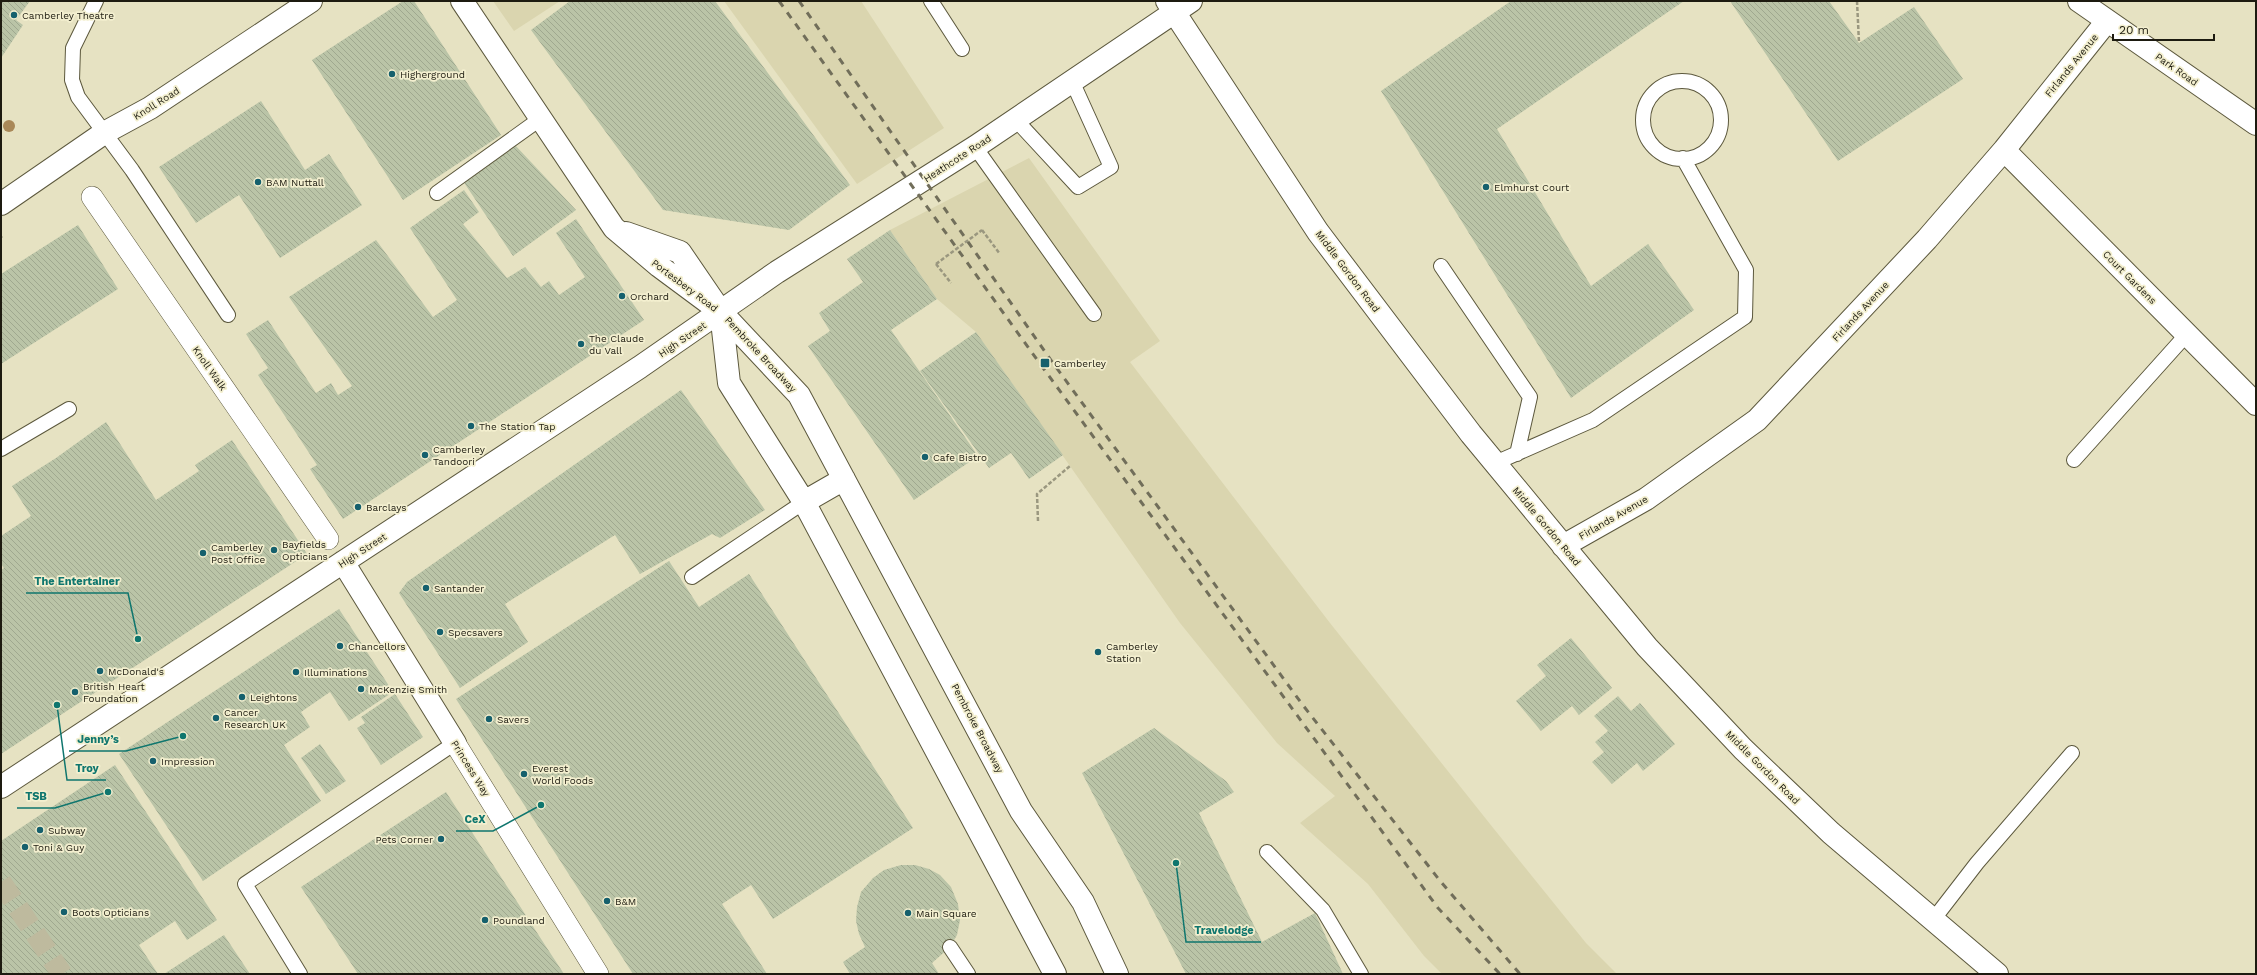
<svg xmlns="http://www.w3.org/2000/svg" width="2257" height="975" viewBox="0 0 2257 975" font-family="'Work Sans',sans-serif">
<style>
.built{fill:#dad5af}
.building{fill:url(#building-back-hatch)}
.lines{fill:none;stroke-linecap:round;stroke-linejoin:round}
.pedestrian-tunnel{stroke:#beba9e;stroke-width:21;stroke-dasharray:21 10;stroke-linecap:butt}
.service-casing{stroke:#5c583d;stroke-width:16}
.pedestrian-casing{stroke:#5c583d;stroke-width:22}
.minor-casing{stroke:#5c583d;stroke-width:24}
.tertiary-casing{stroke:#5c583d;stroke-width:24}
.path{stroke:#9a977f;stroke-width:2.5;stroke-dasharray:4 2;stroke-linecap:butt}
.service{stroke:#fff;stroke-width:14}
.pedestrian{stroke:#fff;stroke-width:21}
.minor{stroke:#fff;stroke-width:22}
.tertiary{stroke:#fff;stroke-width:22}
.rail{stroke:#716e5a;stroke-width:3;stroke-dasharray:7 7;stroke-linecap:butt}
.path-bridge{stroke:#9a977f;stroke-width:2.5;stroke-dasharray:4 2;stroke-linecap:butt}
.tree{fill:#a98858}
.poi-dot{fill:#15606d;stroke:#f3efcf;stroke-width:1.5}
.labels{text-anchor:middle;stroke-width:3.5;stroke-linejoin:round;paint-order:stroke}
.poi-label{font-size:10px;fill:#1d1b10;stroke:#f3efcf;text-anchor:start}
.street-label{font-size:10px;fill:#1d1b10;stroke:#f3efcf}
.leader{fill:none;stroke:#0f766e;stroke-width:1.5}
.callout-dot{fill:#0f766e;stroke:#f3efcf;stroke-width:1.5}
.callout-label{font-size:11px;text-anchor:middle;font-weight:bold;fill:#0f766e;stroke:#f3efcf;stroke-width:3.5;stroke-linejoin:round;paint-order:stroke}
</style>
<defs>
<pattern id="building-back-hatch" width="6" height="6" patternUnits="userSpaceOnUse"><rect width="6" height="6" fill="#bac4a7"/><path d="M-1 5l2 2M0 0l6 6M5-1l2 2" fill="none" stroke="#9fa88f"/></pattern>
</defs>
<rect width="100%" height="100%" fill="#e6e2c2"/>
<!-- built -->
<path class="built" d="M493 1H560L514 31Z
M724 1H861L944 128 857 184Z
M1029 158 1160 341 1130 362 1330 623 1494 829 1586 943 1617 974H1442L1424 956 1368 884 1300 823 1335 796 1277 743 1180 623 976 332 937 299 890 230Z"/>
<!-- building -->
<path class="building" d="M1 1H30L16 20 23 25 1 58Z
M403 1H414L501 135 403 200 312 60Z
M570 1H715L850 185 789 230 663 210 531 30Z
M1511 1H1684L1497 129 1591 286 1648 244 1694 310 1571 398 1381 91Z
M1730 1H1829L1859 43 1914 7 1963 79 1838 161Z
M261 101 305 170 329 154 362 205 280 258 239 195 196 223 159 167Z
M514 144 576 210 513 256 463 181Z
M464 190 479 212 463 224 507 278 525 267 541 287 549 281 559 295 585 277 556 233 576 219 644 320 343 519 310 469 317 465 258 375 268 368 246 334 268 320 316 393 331 383 338 395 352 386 289 297 376 240 433 317 457 300 410 228Z
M78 225 118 289 1 364V274Z
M890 230 937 299 891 330 978 456 914 500 808 346 830 331 819 313 863 282 847 259Z
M976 332 1063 455 1029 479 1011 453 989 468 920 371Z
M681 390 765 510 720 538 712 534 640 574 615 535 505 604 528 642 460 688 399 593 407 582Z
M106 422 156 500 199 471 195 465 232 440 307 554 1 754V570L4 568 1 564V536L31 516 12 486 56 458Z
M669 561 699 607 749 574 913 828 773 919 751 885 722 904 767 974H633L456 699Z
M339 609 393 692 349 721 330 692 301 712 310 727 284 745 321 801 203 881 119 754Z
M1571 638 1612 688 1579 715 1572 706 1541 731 1516 701 1546 676 1537 665Z
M395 694 423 737 381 765 357 728 365 723 361 717Z
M1618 696 1631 711 1640 703 1675 744 1643 771 1637 763 1612 784 1592 762 1604 752 1595 742 1608 731 1594 716Z
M1154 728 1226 781 1234 792 1199 813 1262 942 1315 913 1343 974H1186L1082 773Z
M320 744 346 781 326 794 301 758Z
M115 765 217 920 187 940 175 921 139 945 158 974H1V841Z
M446 792 545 945 564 974H358L301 887Z
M901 865H915L929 869 940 875 951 887 958 904 960 920 957 935 950 947 932 963 939 974H850L843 962 865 947 859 934 856 921 857 907 861 892 873 878 884 870Z
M224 935 250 974H164Z"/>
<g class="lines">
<!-- pedestrian-tunnel -->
<path class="pedestrian-tunnel" d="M1 882 62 974"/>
<defs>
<path id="service" d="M96 1 73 48 72 80 78 97 132 170 228 315
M931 1 962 49
M1643 120a39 39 0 1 1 78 0a39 39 0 1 1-78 0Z
M1015 119 1078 187 1111 167 1072 81
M975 147 1094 314
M437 193 540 119
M1441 266 1530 397 1517 454
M1 449 69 409
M2074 460 2187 334
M1495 463 1593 420 1745 317 1746 270 1683 158
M692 577 804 502
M1267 852 1323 910 1361 974
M1933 920 1977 863 2072 753
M950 947 968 974
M300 974 245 884 455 743"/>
<path id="pedestrian" d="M92 197 328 539
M455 743 598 974"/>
<path id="minor" d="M462 1 614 228 659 266 721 312 799 395 1021 811 1083 902 1117 974
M1167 1 1318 232 1471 434 1647 647 1743 749 1831 833 1997 974
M2004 150 2256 404
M1 204 104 133 150 108 311 1
M626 233 680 252 721 312 729 383 804 502 1055 974
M804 502 844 479
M1563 546 1646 499 1757 420 1927 239 2004 150 2107 21
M343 562 455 743
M1 787 640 367 777 272 975 147 1191 1"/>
<path id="tertiary" d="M2079 1 2256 124"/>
</defs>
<!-- service casing -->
<use href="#service" class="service-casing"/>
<!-- pedestrian casing -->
<use href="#pedestrian" class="pedestrian-casing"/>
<!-- minor casing -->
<use href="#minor" class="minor-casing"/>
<!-- tertiary casing -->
<use href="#tertiary" class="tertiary-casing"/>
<!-- path -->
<path class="path" d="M1857 1 1859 43
M982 230 1000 254
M1 237 2 238
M936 264 951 283
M1038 521 1037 494 1070 466"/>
<!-- service -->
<use href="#service" class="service"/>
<!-- pedestrian -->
<use href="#pedestrian" class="pedestrian"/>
<!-- minor -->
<use href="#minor" class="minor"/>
<!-- tertiary -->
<use href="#tertiary" class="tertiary"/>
<!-- rail -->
<path class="rail" d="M779 1 1038 361 1438 908 1500 974
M799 1 1053 363 1302 704 1441 882 1520 974"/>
<!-- path-bridge -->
<path class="path-bridge" d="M936 264 982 230"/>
</g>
<!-- trees -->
<circle class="tree" cx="9" cy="126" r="6"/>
<!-- markers -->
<g class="poi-dot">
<circle cx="14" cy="15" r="4"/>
<circle cx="392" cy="74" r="4"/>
<circle cx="258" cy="182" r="4"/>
<circle cx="1486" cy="187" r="4"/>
<circle cx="622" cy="296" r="4"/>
<circle cx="581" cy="344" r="4"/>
<rect x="1040" y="358" width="10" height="10" rx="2"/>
<circle cx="471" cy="426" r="4"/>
<circle cx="425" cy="455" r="4"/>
<circle cx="925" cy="457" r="4"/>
<circle cx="358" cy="507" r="4"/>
<circle cx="274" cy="550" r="4"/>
<circle cx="203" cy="553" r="4"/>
<circle cx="426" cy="588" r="4"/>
<circle cx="440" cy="632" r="4"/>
<circle cx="340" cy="646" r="4"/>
<circle cx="1098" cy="652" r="4"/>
<circle cx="100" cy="671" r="4"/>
<circle cx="296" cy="672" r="4"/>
<circle cx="361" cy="689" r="4"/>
<circle cx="75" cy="692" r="4"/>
<circle cx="242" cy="697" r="4"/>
<circle cx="216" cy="718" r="4"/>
<circle cx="489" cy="719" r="4"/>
<circle cx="153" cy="761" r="4"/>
<circle cx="524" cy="774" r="4"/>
<circle cx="40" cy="830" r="4"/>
<circle cx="441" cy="839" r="4"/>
<circle cx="25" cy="847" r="4"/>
<circle cx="607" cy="901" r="4"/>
<circle cx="64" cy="912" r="4"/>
<circle cx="908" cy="913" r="4"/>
<circle cx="485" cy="920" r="4"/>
</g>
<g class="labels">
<!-- poi labels -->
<g class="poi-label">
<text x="22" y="19">Camberley Theatre</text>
<text x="400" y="78">Higherground</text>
<text x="266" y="186">BAM Nuttall</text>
<text x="1494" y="191">Elmhurst Court</text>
<text x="630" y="300">Orchard</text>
<text x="589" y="342">The Claude<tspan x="589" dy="12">du Vall</tspan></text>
<text x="1054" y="367">Camberley</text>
<text x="479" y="430">The Station Tap</text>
<text x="433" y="453">Camberley<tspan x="433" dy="12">Tandoori</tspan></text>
<text x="933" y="461">Cafe Bistro</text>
<text x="366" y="511">Barclays</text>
<text x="282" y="548">Bayfields<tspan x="282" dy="12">Opticians</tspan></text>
<text x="211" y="551">Camberley<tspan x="211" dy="12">Post Office</tspan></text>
<text x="434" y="592">Santander</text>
<text x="448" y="636">Specsavers</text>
<text x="348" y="650">Chancellors</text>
<text x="1106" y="650">Camberley<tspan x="1106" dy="12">Station</tspan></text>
<text x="108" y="675">McDonald's</text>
<text x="304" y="676">Illuminations</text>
<text x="83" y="690">British Heart<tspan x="83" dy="12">Foundation</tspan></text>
<text x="369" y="693">McKenzie Smith</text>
<text x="250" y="701">Leightons</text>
<text x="224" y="716">Cancer<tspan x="224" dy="12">Research UK</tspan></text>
<text x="497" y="723">Savers</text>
<text x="161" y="765">Impression</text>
<text x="532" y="772">Everest<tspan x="532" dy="12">World Foods</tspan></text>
<text x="48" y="834">Subway</text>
<text x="433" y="843" text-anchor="end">Pets Corner</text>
<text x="33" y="851">Toni &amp; Guy</text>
<text x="615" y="905">B&amp;M</text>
<text x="72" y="916">Boots Opticians</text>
<text x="916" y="917">Main Square</text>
<text x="493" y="924">Poundland</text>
</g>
<!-- street labels -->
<g class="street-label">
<text transform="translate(2071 65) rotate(-51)" y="4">Firlands Avenue</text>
<text transform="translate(2177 69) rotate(35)" y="4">Park Road</text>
<text transform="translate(156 103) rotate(-32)" y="4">Knoll Road</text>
<text transform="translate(957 158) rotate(-33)" y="4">Heathcote Road</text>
<text transform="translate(1348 271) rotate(53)" y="4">Middle Gordon Road</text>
<text transform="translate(2130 277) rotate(45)" y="4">Court Gardens</text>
<text transform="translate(685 285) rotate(37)" y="4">Portesbery Road</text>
<text transform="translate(1860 311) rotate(-47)" y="4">Firlands Avenue</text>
<text transform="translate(682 339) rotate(-34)" y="4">High Street</text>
<text transform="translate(761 354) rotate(47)" y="4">Pembroke Broadway</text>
<text transform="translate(210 368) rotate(55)" y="4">Knoll Walk</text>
<text transform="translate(1613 517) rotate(-30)" y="4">Firlands Avenue</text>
<text transform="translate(1547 526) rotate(50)" y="4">Middle Gordon Road</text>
<text transform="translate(362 550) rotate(-33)" y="4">High Street</text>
<text transform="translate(978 728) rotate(62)" y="4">Pembroke Broadway</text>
<text transform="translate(1763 767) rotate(45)" y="4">Middle Gordon Road</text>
<text transform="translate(471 768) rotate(58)" y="4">Princess Way</text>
</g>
</g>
<!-- callouts -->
<path class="leader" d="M138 639L128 593H26M183 736L126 751H69M57 705L67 780H106M108 792L55 808H17M541 805L493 831H456M1176 863L1186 942H1261"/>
<g class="callout-dot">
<circle cx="138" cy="639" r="4"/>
<circle cx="183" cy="736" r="4"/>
<circle cx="57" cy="705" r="4"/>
<circle cx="108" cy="792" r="4"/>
<circle cx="541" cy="805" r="4"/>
<circle cx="1176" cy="863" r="4"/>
</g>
<g class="callout-label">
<text x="77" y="585">The Entertainer</text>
<text x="98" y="743">Jenny’s</text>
<text x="87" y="772">Troy</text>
<text x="36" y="800">TSB</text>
<text x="475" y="823">CeX</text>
<text x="1224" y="934">Travelodge</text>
</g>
<!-- border -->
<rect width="2257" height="975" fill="none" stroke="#1d1b10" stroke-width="4"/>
<!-- scale -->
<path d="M2113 34v6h101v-6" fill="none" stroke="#1d1b10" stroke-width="2"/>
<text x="2119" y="34" font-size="12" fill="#1d1b10" stroke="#f3efcf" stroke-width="3" paint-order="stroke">20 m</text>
</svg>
